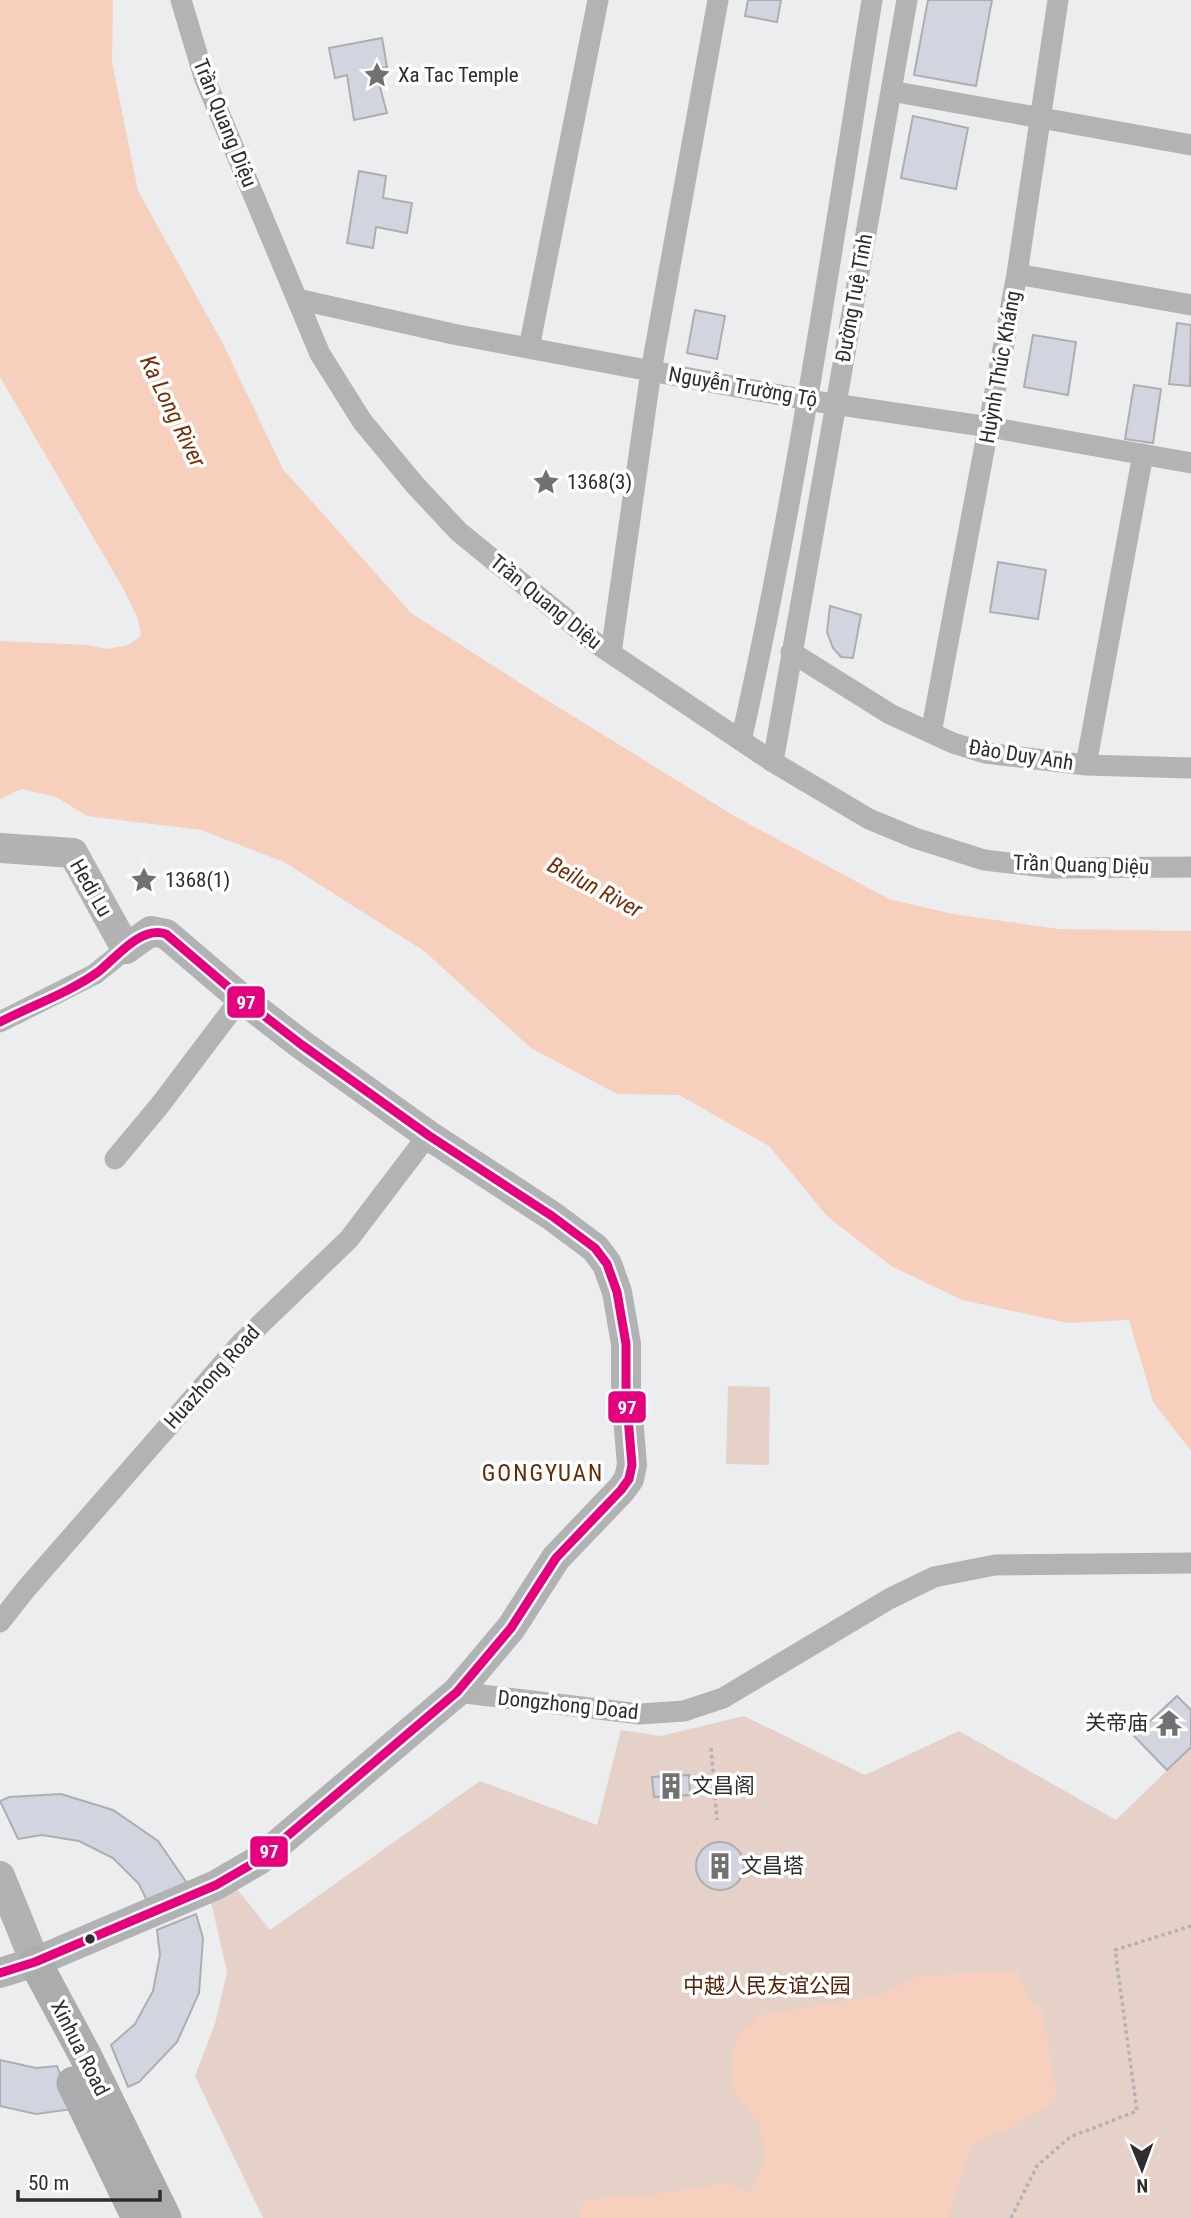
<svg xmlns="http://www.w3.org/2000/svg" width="1191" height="2218" viewBox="0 0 1191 2218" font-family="'Roboto Condensed','Noto Sans SC',sans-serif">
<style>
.green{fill:#e5d1c8}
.water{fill:#f7cfbd}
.building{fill:#d2d5e0;stroke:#aeaeb0;stroke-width:2}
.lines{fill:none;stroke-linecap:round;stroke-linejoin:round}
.path{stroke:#b2b2b4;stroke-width:3.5;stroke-dasharray:3.5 3.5;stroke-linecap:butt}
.street{stroke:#b3b3b4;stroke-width:21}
.secondary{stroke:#b1b2b3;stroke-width:30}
.primary{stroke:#abacad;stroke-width:33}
.bus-1-casing{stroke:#fff;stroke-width:14}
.bus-1{stroke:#e5007d;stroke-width:9}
.bus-dot{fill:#2e2e30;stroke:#fff;stroke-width:2.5}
.labels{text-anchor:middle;stroke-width:7;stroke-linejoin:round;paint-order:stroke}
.poi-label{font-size:21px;fill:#2e2e30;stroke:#fff;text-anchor:start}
.street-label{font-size:21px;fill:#2e2e30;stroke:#fff}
.park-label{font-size:21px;fill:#552206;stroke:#fff}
.water-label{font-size:23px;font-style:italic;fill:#74300a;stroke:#fff}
.neighbourhood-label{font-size:23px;letter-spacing:2px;fill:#672905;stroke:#fff}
.line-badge{stroke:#fff;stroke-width:2.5}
.badge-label{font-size:19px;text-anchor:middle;font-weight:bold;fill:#fff}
</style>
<rect width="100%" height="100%" fill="#ecedef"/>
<!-- green -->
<path class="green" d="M728 1386 770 1387 769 1465 726 1464Z
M744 1716 865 1775 959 1731 1116 1820 1191 1747V2218H263L195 2076 215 2024 227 1972 211 1902 237 1889 270 1930 480 1781 597 1825 621 1730 661 1736Z"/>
<!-- water -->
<path class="water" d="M0 0H113L112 62 138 191 223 344 283 469 411 613 534 692 736 817 889 899 953 914 1058 929 1191 931V1451L1153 1402 1129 1320 1068 1323 962 1300 891 1266 827 1216 769 1146 679 1095 617 1094 531 1048 424 951 284 862 201 830 87 816 56 797 22 789 0 799V641L87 645 107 649 128 645 141 636 138 619 124 590 0 377Z
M1018 1971 1028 1997 1042 2009 1057 2099 1007 2129 985 2138 969 2149V2156L963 2169 949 2218H582L579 2210 586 2200 670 2192 727 2183 749 2193 766 2160 759 2123 733 2088 731 2065 739 2033 760 2015 881 1995 919 1976Z"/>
<!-- building -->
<path class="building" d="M748 0H781L777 22 745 16Z
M928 0H992L976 86 914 75Z
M382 38 387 67 375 69 387 113 354 120 347 75 335 78 329 48Z
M913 116 968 128 956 189 901 178Z
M359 171 386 176 383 198 412 203 407 233 376 227 373 248 347 243Z
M695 310 725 316 717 359 687 353Z
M1177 323 1191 325 1190 386 1169 384Z
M1033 335 1076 342 1068 395 1024 387Z
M1134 385 1161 389 1153 443 1125 439Z
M998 562 1046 570 1038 619 990 612Z
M830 606 861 615 853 658 841 657 833 648 827 632Z
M1177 1696 1191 1710V1747L1167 1770 1134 1736Z
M689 1775 690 1795 654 1797 652 1777Z
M61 1794 113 1810 158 1841 189 1886 148 1903 139 1884 113 1858 79 1841 42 1835 18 1839 0 1801 9 1797Z
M696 1866a24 24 0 1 1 48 0a24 24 0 1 1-48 0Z
M196 1914 203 1938 199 1993 177 2042 139 2082 128 2087 111 2045 135 2024 153 1991 160 1955 157 1930Z
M0 2060 36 2068 57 2066 73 2109 36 2114 0 2106Z"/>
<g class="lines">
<!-- path -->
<path class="path" d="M711 1748 717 1820
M1011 2218 1037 2166 1070 2137 1137 2111 1115 1950 1191 1926"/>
<!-- street -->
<path class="street" d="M181 0 204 77 320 354 362 421 415 485 459 532 597 644 773 762 869 819 915 838 984 860 1052 868 1191 867
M891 91 1191 145
M1017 274 1191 305
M297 299 453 334 807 400 989 427 1191 463
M529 348 598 0
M791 652 890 714 953 743 985 753 1086 765 1191 768
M611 653 651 371 718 0
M931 733 1017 274 1058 0
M741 741C796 497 832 247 872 0
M773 762 907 0
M1086 765 1143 454
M0 1022 95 974 126 949
M115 1159 160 1105 241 998
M0 1622 26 1589 242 1342 349 1239 428 1135
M457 1692 640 1714 684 1711 723 1698 889 1599 934 1577 995 1565 1191 1563"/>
<!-- secondary -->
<path class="secondary" d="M0 848 73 853 126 949 151 931 166 934 241 998 302 1045 428 1135 552 1216 595 1248 607 1264 617 1292 626 1344V1393L632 1465 629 1479 621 1490 556 1558 511 1628 457 1692 259 1860 216 1885 35 1962 0 1973
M0 1876 35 1962"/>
<!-- primary -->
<path class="primary" d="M35 1962 85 2055 165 2218
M73 2083 138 2218"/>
<defs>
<path id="bus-1" d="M0 1022C31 1006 70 992 98 972 116 958 141 925 166 934L241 998 302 1045 428 1135 552 1216 595 1248 607 1264 617 1292 626 1344V1393L632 1465 629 1479 621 1490 556 1558 511 1628 457 1692 259 1860 216 1885 35 1962 0 1973"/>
</defs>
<!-- bus-1 casing -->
<use href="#bus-1" class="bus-1-casing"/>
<!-- bus-1 -->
<use href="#bus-1" class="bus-1"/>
</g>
<!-- icons -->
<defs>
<symbol id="sight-bare" viewBox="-9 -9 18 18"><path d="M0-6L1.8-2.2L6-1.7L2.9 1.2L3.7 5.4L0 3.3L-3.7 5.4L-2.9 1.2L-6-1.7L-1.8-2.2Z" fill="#707173" stroke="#fff" stroke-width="2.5" paint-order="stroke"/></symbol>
<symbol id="temple-bare" viewBox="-9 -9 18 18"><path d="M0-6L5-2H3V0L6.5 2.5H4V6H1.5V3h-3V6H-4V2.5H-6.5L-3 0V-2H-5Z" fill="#707173" stroke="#fff" stroke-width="2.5" paint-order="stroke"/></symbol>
<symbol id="building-bare" viewBox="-9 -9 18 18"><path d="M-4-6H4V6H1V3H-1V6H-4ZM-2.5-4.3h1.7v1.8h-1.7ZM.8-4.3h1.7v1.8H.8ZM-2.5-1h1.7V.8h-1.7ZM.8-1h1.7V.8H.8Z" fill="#707173" stroke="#fff" stroke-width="2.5" paint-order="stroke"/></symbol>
</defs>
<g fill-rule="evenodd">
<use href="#sight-bare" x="358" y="56" width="38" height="38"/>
<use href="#sight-bare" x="527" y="463" width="38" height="38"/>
<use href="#sight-bare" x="125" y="861" width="38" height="38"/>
<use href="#temple-bare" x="1150" y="1704" width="38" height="38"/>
<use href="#building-bare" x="652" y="1767" width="38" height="38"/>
<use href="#building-bare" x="701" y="1847" width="38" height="38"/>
</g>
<!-- markers -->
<circle class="bus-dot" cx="90" cy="1939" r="6"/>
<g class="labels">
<!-- poi labels -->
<g class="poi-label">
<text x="398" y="82">Xa Tac Temple</text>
<text x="567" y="489">1368(3)</text>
<text x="165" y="887">1368(1)</text>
<text x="1148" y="1730" text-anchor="end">关帝庙</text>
<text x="692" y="1793">文昌阁</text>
<text x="741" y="1873">文昌塔</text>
</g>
<!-- street labels -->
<g class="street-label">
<text transform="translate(225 123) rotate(68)" y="7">Trần Quang Diệu</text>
<text transform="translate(854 298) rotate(-80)" y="7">Đường Tuệ Tĩnh</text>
<text transform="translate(1000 367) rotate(-80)" y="7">Huỳnh Thúc Kháng</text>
<text transform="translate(743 387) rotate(10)" y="7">Nguyễn Trường Tộ</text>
<text transform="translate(546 602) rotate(39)" y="7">Trần Quang Diệu</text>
<text transform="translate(1021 755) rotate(9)" y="7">Đào Duy Anh</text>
<text transform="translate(1081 865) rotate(2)" y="7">Trần Quang Diệu</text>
<text transform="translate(91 888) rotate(60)" y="7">Hedi Lu</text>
<text transform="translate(212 1377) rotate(-48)" y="7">Huazhong Road</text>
<text transform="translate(568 1705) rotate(6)" y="7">Dongzhong Doad</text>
<text transform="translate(80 2048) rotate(63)" y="7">Xinhua Road</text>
</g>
<!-- park labels -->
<g class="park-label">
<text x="767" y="1993">中越人民友谊公园</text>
</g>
<!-- water labels -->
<g class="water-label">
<text transform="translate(173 411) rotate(64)" y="8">Ka Long River</text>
<text transform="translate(595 887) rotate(28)" y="8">Beilun River</text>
</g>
<!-- neighbourhood labels -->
<g class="neighbourhood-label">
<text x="543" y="1481">GONGYUAN</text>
</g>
</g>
<g class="line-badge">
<rect x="226" y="985" width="40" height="34" rx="7" fill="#e5007d"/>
<rect x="607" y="1390" width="40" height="34" rx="7" fill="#e5007d"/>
<rect x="249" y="1835" width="40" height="33" rx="7" fill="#e5007d"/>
</g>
<g class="badge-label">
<text x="246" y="1009">97</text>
<text x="627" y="1414">97</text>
<text x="269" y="1858">97</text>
</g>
<!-- north arrow -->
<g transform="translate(1142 2169) rotate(179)" stroke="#ffffff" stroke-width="5" paint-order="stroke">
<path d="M0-5L12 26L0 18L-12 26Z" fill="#2e2e30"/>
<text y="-10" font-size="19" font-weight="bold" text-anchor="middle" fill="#2e2e30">N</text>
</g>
<!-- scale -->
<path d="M18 2190v10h142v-10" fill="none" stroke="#2e2e30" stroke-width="3.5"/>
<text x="28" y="2190" font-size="21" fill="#2e2e30" stroke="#ffffff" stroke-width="5" paint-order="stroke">50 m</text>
</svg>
